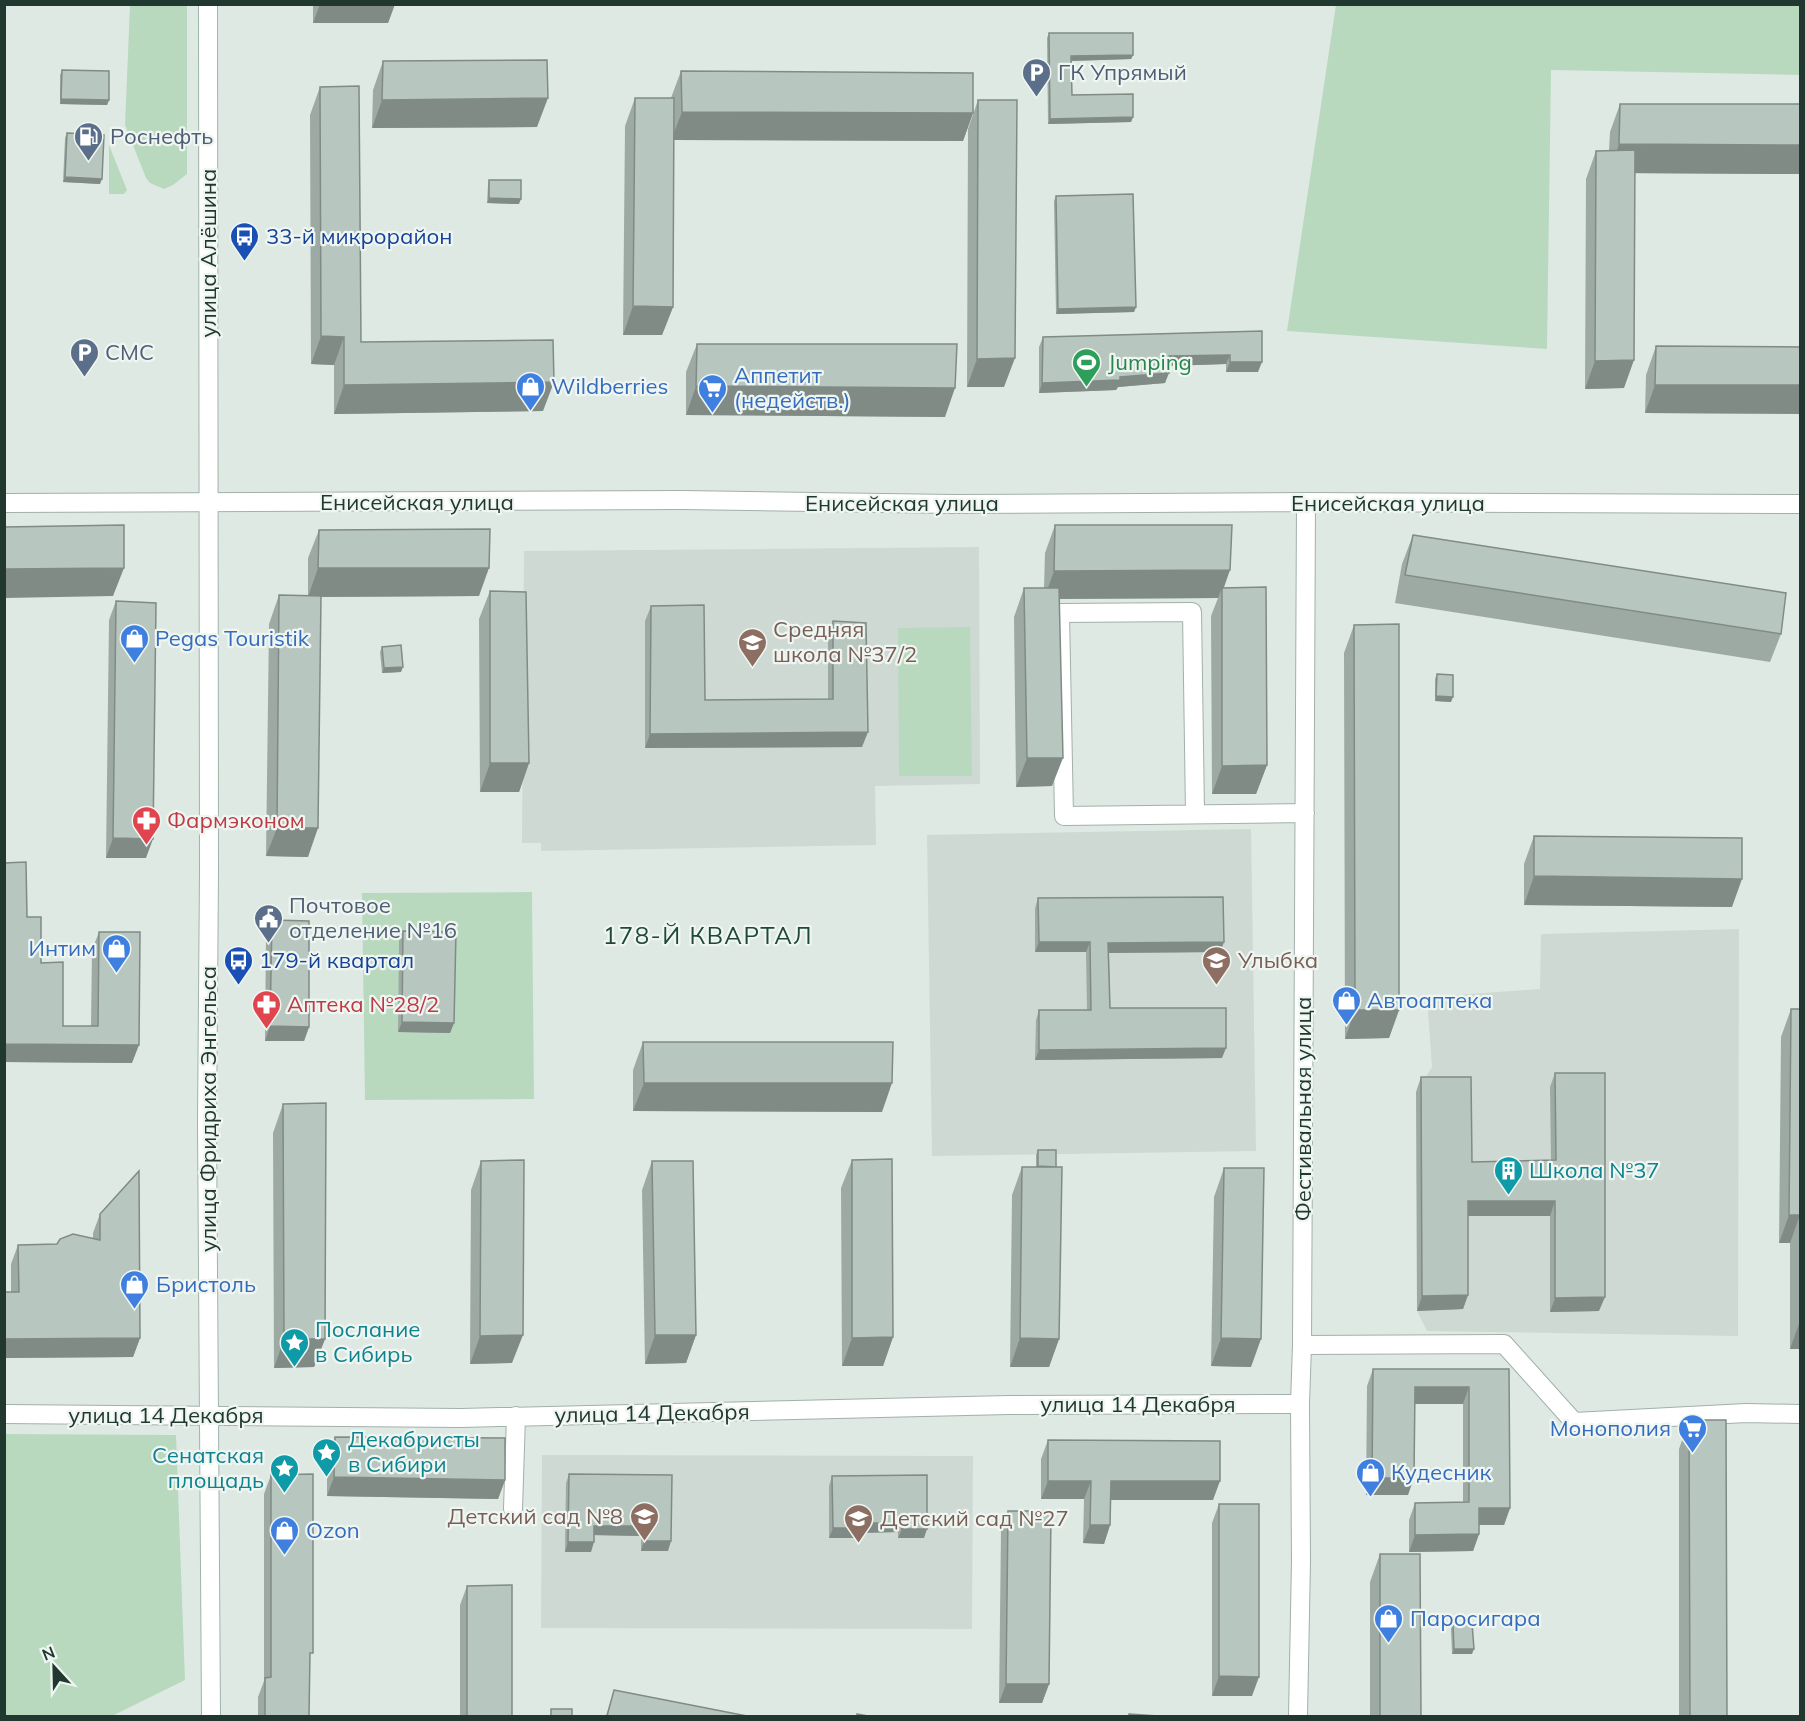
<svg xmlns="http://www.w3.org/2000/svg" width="1805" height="1721" viewBox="0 0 1805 1721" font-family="Mulish,sans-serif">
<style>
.built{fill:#cdd9d2}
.green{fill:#b9d9bf}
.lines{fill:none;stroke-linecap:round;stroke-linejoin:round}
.street-casing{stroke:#a2b0aa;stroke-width:20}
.secondary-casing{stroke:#9fb4aa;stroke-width:20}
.street{stroke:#fff;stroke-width:18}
.secondary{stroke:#fff;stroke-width:18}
.wall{fill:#9daaa4}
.shaded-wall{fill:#808b86}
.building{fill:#b7c6bf;stroke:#808b86;stroke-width:1.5}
.labels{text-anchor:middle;stroke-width:4.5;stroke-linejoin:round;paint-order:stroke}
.service-label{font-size:22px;fill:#4e5e75;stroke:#eff6f2;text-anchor:start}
.transit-label{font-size:22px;fill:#164399;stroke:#eff6f2;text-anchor:start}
.street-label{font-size:22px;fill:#213830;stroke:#eff6f2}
.leisure-label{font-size:22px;fill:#27864d;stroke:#eff6f2;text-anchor:start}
.shop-label{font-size:22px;fill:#366cbe;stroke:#eff6f2;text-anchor:start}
.education-label{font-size:22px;fill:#785e54;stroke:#eff6f2;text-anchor:start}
.health-label{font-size:22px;fill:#be3a42;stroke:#eff6f2;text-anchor:start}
.culture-label{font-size:22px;fill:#0d838f;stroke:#eff6f2;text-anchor:start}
.neighbourhood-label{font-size:24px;letter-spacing:1.5px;fill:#1f483a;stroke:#eff6f2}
</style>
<rect width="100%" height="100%" fill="#dfe9e4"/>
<!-- built -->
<path class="built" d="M979 547 980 784 875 786 876 845 541 851V843H522L524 551Z
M1251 829 1256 1151 932 1156 927 835Z
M1739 929 1738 1336 1427 1331 1417 1311 1463 1309V1216L1551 1175 1466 1177 1416 1092 1432 1067 1427 997 1540 989 1541 934Z
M542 1455 973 1456 972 1629 541 1628Z"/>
<!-- green -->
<path class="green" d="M130 5H187V174L173 185 164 189 150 183 146 178 125 125Z
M1336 5H1800V75L1551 70 1547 349 1287 331Z
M109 145 127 190 124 194H109Z
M970 627 972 776H899L898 628Z
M532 892 534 1099 365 1100 362 893Z
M5 1434 176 1435 185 1680 112 1716 5 1715Z"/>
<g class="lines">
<defs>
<path id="street" d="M4 503 682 500 953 504 1306 502 1800 504
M1195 813 1192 612 1060 613 1064 816 1305 813
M1302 1345 1504 1344 1574 1422 1746 1413 1800 1414
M4 1414 461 1418 1009 1405 1300 1404
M513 1509 516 1416
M1298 1716 1301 1561 1300 1404 1302 1345 1306 502"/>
<path id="secondary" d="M208 4 209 872 207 1123 211 1716"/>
</defs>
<!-- street casing -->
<use href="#street" class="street-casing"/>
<!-- secondary casing -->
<use href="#secondary" class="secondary-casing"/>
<!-- street -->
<use href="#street" class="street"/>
<!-- secondary -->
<use href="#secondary" class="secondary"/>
</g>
<!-- wall -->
<path class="wall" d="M313 4H395L388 23H313Z
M1049 33 1133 55 1131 59 1071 61 1072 95 1133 117 1131 122 1048 124 1047 38Z
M383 61 537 127 372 128 373 90Z
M62 70 109 100 107 105 60 104V75Z
M681 71 973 113 963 141 674 140 673 307 662 335H623L625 126 635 98H671Z
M320 87 361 342 543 411 334 414V365L311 364 310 115Z
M978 100 1004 387H967L968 129Z
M1620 104H1800V174L1635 173 1624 388 1585 389 1586 179 1596 151H1609L1610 132Z
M67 133 100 184 63 182 65 138Z
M489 180 519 204 487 203 488 185Z
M1056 196 1136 307 1134 312 1056 314 1054 201Z
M1262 331 1258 372H1226V364L1169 366 1165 383 1118 387 1116 390 1039 393V347L1043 337Z
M697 344 945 417 686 415V372Z
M1656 346 1800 347V414L1645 413 1646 375Z
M1055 525 1224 588 1267 765 1256 794H1212L1211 616 1218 598 1059 599 1052 786 1016 787 1014 617 1024 588H1044L1045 553Z
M319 530 479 596 321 597 308 857 266 856 269 624 279 595 308 596V558Z
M1413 535 1781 634 1770 662 1395 603 1402 564Z
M490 591 529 763 519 792H480L479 619Z
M116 601 146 858H106L109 620Z
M651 606 705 700 828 699V636L833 621 862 747 645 748V621Z
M1354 625 1399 1010 1389 1038 1345 1039 1344 653Z
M382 647 401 672 382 673 380 652Z
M1437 674 1451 702 1435 701V679Z
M1800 723V981H1799V728Z
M1534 836 1732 907 1524 905V864Z
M4 863 27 917 41 963 63 1026H91L92 950 99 932 132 1063 4 1062Z
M1038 898 1224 942 1220 952 1109 953 1110 1008 1222 1058 1035 1060 1036 1020 1039 1010H1087L1086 952H1035V908Z
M272 920 309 1027 304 1041H265L266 935Z
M403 931 454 1023 450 1033 398 1032 399 941Z
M1791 1009H1800V1349H1790V1243H1779L1781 1037Z
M643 1042 882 1112 633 1111V1070Z
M1555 1073 1599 1311 1550 1312V1216H1468V1295L1463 1309 1417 1311 1416 1092 1421 1077 1472 1162 1551 1160 1550 1087Z
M283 1104 325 1339 314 1367 274 1368 273 1133Z
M1038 1150 1059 1339 1049 1367H1010L1012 1195 1022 1167H1036V1155Z
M852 1160 893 1337 883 1366H842L841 1188Z
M481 1161 512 1363 470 1364 471 1190Z
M652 1161 696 1335 686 1363 645 1364 642 1190Z
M1224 1168 1251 1367 1211 1366 1214 1197Z
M100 1214 140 1338 133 1357 4 1358V1292H11V1264L18 1245 57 1244 93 1239V1233Z
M1373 1369H1509L1510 1508 1504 1525H1479V1534L1473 1551 1409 1552V1520L1415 1503 1463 1502V1404H1414L1408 1495H1366L1367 1386Z
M1689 1420 1727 1716H1679V1449Z
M335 1437 505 1480 498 1499 327 1496V1457Z
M1048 1440 1213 1500H1111L1110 1525 1104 1544 1083 1543 1084 1499H1041V1459Z
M569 1474 672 1475 668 1551H641V1536L594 1535 591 1552H565L566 1483Z
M271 1475 310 1660 309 1716H258V1697L264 1681V1494Z
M832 1476 924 1538H898V1532L859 1533 857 1538H829V1486Z
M1219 1504 1252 1696H1212V1523Z
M1008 1511 1049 1684 1042 1703H999L1001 1530Z
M1380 1554 1421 1716H1370V1582Z
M467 1586 512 1716H460V1605Z
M1453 1624 1472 1654H1452L1451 1629Z
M614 1690 747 1716H606Z"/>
<!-- shaded-wall -->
<path class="shaded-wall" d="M320 4H395L388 23H313Z
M1133 55 1131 59 1069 61 1071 56Z
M548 98 537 127 372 128 382 100Z
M61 99 109 100 107 105 60 104Z
M682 112 973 113 963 141 671 140Z
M1133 117 1131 122 1048 124 1050 119Z
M1619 144 1800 145V174L1609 173Z
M65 177 102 179 100 184 63 182Z
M489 198 521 199 519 204 487 203Z
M633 306 673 307 662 335H623Z
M1136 307 1134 312 1056 314 1058 309Z
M321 336 344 337 334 365 311 364Z
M1230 355 1226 364 1165 366 1169 356Z
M1015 358 1004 387H967L977 359Z
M1634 360 1624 388 1585 389 1595 361Z
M1230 362H1262L1258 372H1226Z
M1169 373 1165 383 1118 387 1116 390 1039 393 1042 383Z
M554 382 543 411 334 414 344 385Z
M1655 385H1800V414L1645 413Z
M696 386 955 388 945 417 686 415Z
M124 568 113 596 4 598V569Z
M318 568H489L479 596 308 597Z
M1230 570 1222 593V588L1218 598 1044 599 1054 571Z
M403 667 401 672 382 673 384 668Z
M1436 696 1453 697 1451 702 1435 701Z
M868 732 862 747 645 748 650 734Z
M1027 758H1063L1052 786 1016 787Z
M490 763H529L519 792H480Z
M1267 765 1256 794H1212L1222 766Z
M277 828H318L308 857 266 856Z
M113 838 153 839 146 858H106Z
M1534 876 1742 879 1732 907 1524 905Z
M1039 942H1090L1086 952H1035Z
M1224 942 1220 952 1105 953 1108 943Z
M1355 1010H1399L1389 1038 1345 1039Z
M402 1022 454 1023 450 1033 398 1032Z
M270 1026 309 1027 304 1041H265Z
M4 1044 139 1045 132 1063 4 1062Z
M1226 1048 1222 1058 1035 1060 1039 1050Z
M644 1083H892L882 1112 633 1111Z
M1468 1201H1555L1550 1216H1463Z
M1789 1215H1800L1790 1243H1779Z
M1468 1295 1463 1309 1417 1311 1422 1296Z
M1605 1297 1599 1311 1550 1312 1555 1298Z
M1800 1321V1349H1790Z
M523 1335 512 1363 470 1364 480 1336Z
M655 1335H696L686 1363 645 1364Z
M893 1337 883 1366H842L852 1338Z
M140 1338 133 1357 4 1358V1339Z
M1020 1338 1059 1339 1049 1367H1010Z
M1221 1338 1261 1339 1251 1367 1211 1366Z
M284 1339H325L314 1367 274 1368Z
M1415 1387H1469L1463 1404H1408Z
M334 1477 505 1480 498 1499 327 1496Z
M1372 1478H1414L1408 1495H1366Z
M1048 1481H1091L1084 1499H1041Z
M1111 1481H1220L1213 1500H1104Z
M1479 1508H1510L1504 1525H1473Z
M861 1523H901L898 1532 859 1533 857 1538H829L833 1528Z
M1090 1525H1110L1104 1544 1083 1543Z
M594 1526H644L641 1536 591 1535Z
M902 1529H927L924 1538H898Z
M1479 1534 1473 1551 1409 1552 1415 1535Z
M644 1541H671L668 1551H641Z
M568 1542H594L591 1552H565Z
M1454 1649H1474L1472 1654H1452Z
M1219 1676 1259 1677 1252 1696H1212Z
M1006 1684H1049L1042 1703H999Z"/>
<!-- building -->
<path class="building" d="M1049 33H1133V55L1071 56 1072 95 1133 94V117L1050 119Z
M547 60 548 98 382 100 383 61Z
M62 70 109 71V100L61 99Z
M681 71 973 73V113L682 112Z
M359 86 361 342 553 340 554 382 344 385V337L321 336 320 87Z
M635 98H674L673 307 633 306Z
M978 100H1017L1015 358 977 359Z
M1620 104H1800V145L1619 144Z
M67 133 104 135 102 179 65 177Z
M1635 150 1634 360 1595 361 1596 151Z
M489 180H521V199L489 198Z
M1133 194 1136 307 1058 309 1056 196Z
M1262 331V362H1230V355L1169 356V373L1120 377V380L1042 383 1043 337Z
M697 344H957L955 388 696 386Z
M1656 346 1800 347V385H1655Z
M124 525V568L4 569V527Z
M1055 525H1232L1230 570 1054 571Z
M490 529 489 568H318L319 530Z
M1413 535 1786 593 1781 634 1405 575Z
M1266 587 1267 765 1222 766V588Z
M1024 588H1059L1063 758H1027Z
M490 591 526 592 529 763H490Z
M279 595 321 596 318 828H277Z
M116 601 156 603 153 839 113 838Z
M704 605 705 700 833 699V621L866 623 868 732 650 734 651 606Z
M1399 624V1010H1355L1354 625Z
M401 645 403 667 384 668 382 647Z
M1437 674 1453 675V697L1436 696Z
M1534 836 1742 838V879L1534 876Z
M26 862 27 917H41V963L63 962V1026H98L99 932H140L139 1045 4 1044V863Z
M1223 897 1224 942 1108 943 1110 1008H1226V1048L1039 1050V1010H1091L1090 942H1039L1038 898Z
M272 920 309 921V1027L270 1026Z
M403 931 456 932 454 1023 402 1022Z
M1791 1009H1800V1215H1789Z
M643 1042H893L892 1083H644Z
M1555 1073H1605V1297L1555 1298V1201H1468V1295L1422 1296 1421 1077H1471L1472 1162 1556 1160Z
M326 1103 325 1339H284L283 1104Z
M1038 1150H1056V1167L1038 1166Z
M892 1159 893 1337 852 1338V1160Z
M524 1160 523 1335 480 1336 481 1161Z
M652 1161H693L696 1335H655Z
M1022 1167H1062L1059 1339 1020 1338Z
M1224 1168H1264L1261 1339 1221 1338Z
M139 1171 140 1338 4 1339V1292H19L18 1245 57 1244 60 1239 73 1234 100 1240V1214Z
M1373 1369H1509L1510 1508H1479V1534L1415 1535V1503L1469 1502V1387H1415L1414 1478H1372Z
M1689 1420H1726L1727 1716H1690Z
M335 1437 505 1438V1480L334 1477Z
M1048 1440 1220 1441V1481H1111L1110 1525H1090L1091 1481H1048Z
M313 1474V1653H310L309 1716H265V1678L271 1677V1475Z
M569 1474 672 1475 671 1541H644V1526H594V1542H568Z
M927 1475V1529H902L901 1523H861V1528H833L832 1476Z
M1219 1504H1259V1677L1219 1676Z
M1008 1511H1051L1049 1684H1006Z
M1380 1554H1420L1421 1716H1380Z
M512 1585V1716H467V1586Z
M1472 1623 1474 1649H1454L1453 1624Z
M614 1690 747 1716H607Z
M551 1709H572V1716H551Z
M857 1714 868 1716H857Z
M1129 1714 1158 1716H1129Z"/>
<!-- icons -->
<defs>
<symbol id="parking-pin" viewBox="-11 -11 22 30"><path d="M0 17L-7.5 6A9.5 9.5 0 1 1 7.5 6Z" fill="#5c6f8a" stroke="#eff6f2"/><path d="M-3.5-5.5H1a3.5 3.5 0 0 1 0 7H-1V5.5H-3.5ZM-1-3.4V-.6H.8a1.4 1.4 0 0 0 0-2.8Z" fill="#fff"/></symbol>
<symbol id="fuel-pin" viewBox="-11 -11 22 30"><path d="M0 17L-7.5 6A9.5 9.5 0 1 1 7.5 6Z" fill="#5c6f8a" stroke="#eff6f2"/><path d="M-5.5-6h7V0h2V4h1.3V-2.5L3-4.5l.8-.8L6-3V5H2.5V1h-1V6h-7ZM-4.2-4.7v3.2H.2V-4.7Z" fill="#fff"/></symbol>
<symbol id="bus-pin" viewBox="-11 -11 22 30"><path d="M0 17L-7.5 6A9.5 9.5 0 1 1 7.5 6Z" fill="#1a4fb4" stroke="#eff6f2"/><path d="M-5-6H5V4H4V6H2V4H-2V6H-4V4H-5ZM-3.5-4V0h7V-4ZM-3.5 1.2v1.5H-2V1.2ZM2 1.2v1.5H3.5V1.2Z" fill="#fff"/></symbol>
<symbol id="stadium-pin" viewBox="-11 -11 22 30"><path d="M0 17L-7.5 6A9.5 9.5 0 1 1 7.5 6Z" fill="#2e9e5b" stroke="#eff6f2"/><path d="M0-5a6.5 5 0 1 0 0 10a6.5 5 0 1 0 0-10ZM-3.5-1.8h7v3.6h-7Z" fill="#fff"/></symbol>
<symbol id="shop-pin" viewBox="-11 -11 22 30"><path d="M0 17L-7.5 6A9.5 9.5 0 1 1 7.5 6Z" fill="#3f7fe0" stroke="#eff6f2"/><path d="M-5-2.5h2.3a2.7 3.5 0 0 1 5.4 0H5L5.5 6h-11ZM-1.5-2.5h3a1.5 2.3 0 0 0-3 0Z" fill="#fff"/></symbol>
<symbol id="supermarket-pin" viewBox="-11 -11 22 30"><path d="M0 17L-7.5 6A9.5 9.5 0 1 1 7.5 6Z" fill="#3f7fe0" stroke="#eff6f2"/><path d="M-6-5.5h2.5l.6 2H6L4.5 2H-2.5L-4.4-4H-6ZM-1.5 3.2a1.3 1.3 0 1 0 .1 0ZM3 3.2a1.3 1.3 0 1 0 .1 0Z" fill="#fff"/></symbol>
<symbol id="school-pin" viewBox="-11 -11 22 30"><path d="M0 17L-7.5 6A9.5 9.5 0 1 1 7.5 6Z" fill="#8d6e63" stroke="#eff6f2"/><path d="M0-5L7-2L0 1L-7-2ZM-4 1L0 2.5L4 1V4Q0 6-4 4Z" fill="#fff"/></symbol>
<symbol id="pharmacy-pin" viewBox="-11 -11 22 30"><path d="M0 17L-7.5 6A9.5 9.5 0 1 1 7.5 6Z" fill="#e0444e" stroke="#eff6f2"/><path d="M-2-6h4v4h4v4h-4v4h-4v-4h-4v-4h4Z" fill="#fff"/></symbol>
<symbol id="civic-pin" viewBox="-11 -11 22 30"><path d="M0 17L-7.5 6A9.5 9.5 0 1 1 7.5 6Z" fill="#5c6f8a" stroke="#eff6f2"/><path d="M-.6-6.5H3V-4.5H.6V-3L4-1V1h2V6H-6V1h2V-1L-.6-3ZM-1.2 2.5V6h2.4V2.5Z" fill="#fff"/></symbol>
<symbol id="building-pin" viewBox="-11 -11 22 30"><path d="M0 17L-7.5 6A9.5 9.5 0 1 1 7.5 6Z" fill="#0f9aa8" stroke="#eff6f2"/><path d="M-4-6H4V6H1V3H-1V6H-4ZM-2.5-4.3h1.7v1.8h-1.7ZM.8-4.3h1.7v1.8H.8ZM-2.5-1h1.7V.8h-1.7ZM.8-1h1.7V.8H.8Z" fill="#fff"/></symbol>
<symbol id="sight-pin" viewBox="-11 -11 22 30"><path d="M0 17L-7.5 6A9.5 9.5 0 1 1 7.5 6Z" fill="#0f9aa8" stroke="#eff6f2"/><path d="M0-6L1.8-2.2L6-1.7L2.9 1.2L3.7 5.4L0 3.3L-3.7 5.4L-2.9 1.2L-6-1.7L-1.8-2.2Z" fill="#fff"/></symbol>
</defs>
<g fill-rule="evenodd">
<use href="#parking-pin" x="1020" y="56" width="33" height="45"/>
<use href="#fuel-pin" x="72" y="120" width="33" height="45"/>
<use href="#bus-pin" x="228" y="220" width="33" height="45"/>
<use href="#parking-pin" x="68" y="336" width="33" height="45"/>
<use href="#stadium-pin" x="1070" y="346" width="33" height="45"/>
<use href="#shop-pin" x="514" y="370" width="33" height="45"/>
<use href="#supermarket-pin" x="696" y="372" width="33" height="45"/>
<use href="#shop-pin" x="118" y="622" width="33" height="45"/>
<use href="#school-pin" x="736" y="626" width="33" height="45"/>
<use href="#pharmacy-pin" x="130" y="804" width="33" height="45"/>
<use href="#civic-pin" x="252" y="902" width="33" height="45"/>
<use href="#shop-pin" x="100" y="932" width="33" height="45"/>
<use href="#bus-pin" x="222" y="944" width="33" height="45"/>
<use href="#school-pin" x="1200" y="944" width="33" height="45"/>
<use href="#shop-pin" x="1330" y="984" width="33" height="45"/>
<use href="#pharmacy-pin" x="250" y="988" width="33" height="45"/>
<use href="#building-pin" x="1492" y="1154" width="33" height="45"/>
<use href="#shop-pin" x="118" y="1268" width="33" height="45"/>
<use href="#sight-pin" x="278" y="1326" width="33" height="45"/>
<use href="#supermarket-pin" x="1676" y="1412" width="33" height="45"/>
<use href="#sight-pin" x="310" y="1436" width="33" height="45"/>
<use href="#sight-pin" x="268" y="1452" width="33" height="45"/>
<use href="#shop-pin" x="1354" y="1456" width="33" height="45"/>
<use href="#school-pin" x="628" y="1500" width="33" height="45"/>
<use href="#school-pin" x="842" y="1502" width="33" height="45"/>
<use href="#shop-pin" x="268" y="1514" width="33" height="45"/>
<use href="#shop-pin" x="1372" y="1602" width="33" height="45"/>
</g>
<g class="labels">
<!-- service labels -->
<g class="service-label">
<text x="1058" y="80">ГК Упрямый</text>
<text x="110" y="144">Роснефть</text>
<text x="105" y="360">СМС</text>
<text x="289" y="913">Почтовое<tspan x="289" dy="25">отделение №16</tspan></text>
</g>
<!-- transit labels -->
<g class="transit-label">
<text x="266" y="244">33-й микрорайон</text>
<text x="259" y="968">179-й квартал</text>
</g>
<!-- street labels -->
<g class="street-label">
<text transform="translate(208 253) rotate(-90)" y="8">улица Алёшина</text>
<text x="417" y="510">Енисейская улица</text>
<text x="902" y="511">Енисейская улица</text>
<text x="1388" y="511">Енисейская улица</text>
<text transform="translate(208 1109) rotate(-90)" y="8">улица Фридриха Энгельса</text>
<text transform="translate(1303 1109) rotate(-90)" y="8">Фестивальная улица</text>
<text x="1138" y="1412">улица 14 Декабря</text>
<text transform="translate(652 1413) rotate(-1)" y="8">улица 14 Декабря</text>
<text x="166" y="1423">улица 14 Декабря</text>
</g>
<!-- leisure labels -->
<g class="leisure-label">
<text x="1108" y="370">Jumping</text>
</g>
<!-- shop labels -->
<g class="shop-label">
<text x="734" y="383">Аппетит<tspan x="734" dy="25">(недейств.)</tspan></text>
<text x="551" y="394">Wildberries</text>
<text x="155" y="646">Pegas Touristik</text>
<text x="96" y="956" text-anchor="end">Интим</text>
<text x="1367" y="1008">Автоаптека</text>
<text x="156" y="1292">Бристоль</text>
<text x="1671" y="1436" text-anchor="end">Монополия</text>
<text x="1391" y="1480">Кудесник</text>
<text x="306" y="1538">Ozon</text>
<text x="1410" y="1626">Паросигара</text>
</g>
<!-- education labels -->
<g class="education-label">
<text x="773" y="637">Средняя<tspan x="773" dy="25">школа №37/2</tspan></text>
<text x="1238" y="968">Улыбка</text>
<text x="623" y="1524" text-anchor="end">Детский сад №8</text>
<text x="880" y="1526">Детский сад №27</text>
</g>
<!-- health labels -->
<g class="health-label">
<text x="167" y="828">Фармэконом</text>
<text x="287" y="1012">Аптека №28/2</text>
</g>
<!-- culture labels -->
<g class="culture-label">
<text x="1529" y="1178">Школа №37</text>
<text x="315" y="1337">Послание<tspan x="315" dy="25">в Сибирь</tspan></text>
<text x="348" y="1447">Декабристы<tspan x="348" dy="25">в Сибири</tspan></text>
<text x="264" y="1463" text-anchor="end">Сенатская<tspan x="264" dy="25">площадь</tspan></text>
</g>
<!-- neighbourhood labels -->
<g class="neighbourhood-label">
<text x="708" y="944">178-Й КВАРТАЛ</text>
</g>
</g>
<!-- border -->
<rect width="1805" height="1721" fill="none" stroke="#213830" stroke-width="12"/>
<!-- north arrow -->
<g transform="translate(54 1667) rotate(338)" stroke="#eff6f2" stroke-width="4.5" paint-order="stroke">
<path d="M0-4.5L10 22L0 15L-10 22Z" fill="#213830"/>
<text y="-9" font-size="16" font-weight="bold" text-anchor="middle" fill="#213830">N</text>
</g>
</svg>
